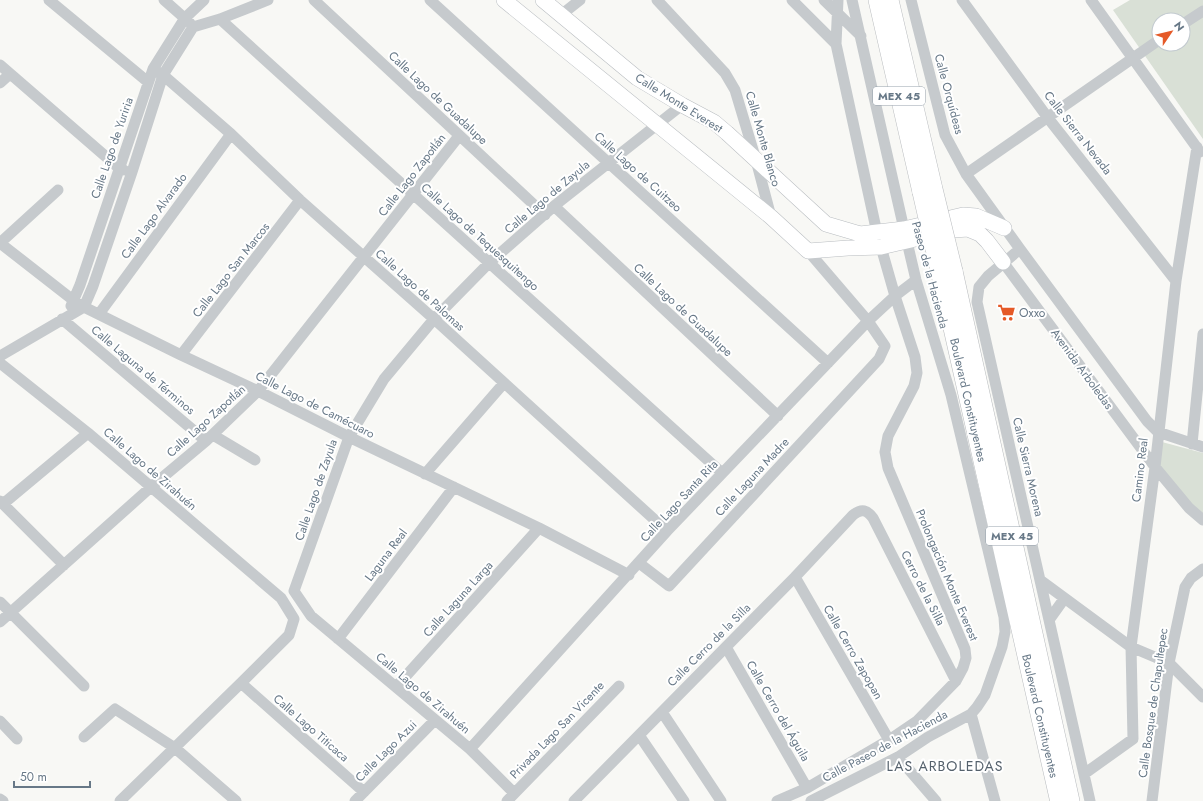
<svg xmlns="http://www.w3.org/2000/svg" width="1203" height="801" viewBox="0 0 1203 801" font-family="Jost,sans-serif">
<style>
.green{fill:#d9e0d6;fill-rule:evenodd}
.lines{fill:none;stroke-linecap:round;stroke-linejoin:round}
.major-casing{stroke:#b9bdc1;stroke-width:16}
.highway-casing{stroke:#b9bcbf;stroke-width:18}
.minor{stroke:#c6cacd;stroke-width:11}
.major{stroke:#fff;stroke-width:15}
.highway{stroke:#fff;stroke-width:17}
.highway-bridge-casing{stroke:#b9bcbf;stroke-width:18;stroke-linecap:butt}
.highway-bridge{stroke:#fff;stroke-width:17}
.labels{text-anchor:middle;stroke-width:4;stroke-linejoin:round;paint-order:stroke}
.shield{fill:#fff;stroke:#95a0ab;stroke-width:1}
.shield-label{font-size:11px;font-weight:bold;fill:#677887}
.street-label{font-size:12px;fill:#677887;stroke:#fff}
.poi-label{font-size:12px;fill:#677887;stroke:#fff;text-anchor:start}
.quarter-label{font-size:14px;letter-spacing:1px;fill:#55616c;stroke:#fff}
</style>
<rect width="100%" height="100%" fill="#f8f8f5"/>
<!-- green -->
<path class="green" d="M1130 0H1203V139L1113 10ZM1159 20H1183V44H1159Z
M1162 442 1203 453V516L1159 471Z"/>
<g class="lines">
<defs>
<path id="major" d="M504 0 771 217 808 251 848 248 881 247 954 230 968 229 980 234 987 241 1003 262
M543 0 637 78 682 105 714 122 727 133 826 224 860 234 904 229 963 215 976 216 1004 228"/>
<path id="highway" d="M877 0 921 192
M890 0 934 189
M954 271 1071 801
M940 275 1058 798"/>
</defs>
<!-- major casing -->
<use href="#major" class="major-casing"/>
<!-- highway casing -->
<use href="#highway" class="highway-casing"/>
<!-- minor -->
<path class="minor" d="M49 0 148 82
M164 0 190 23
M314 0 545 215
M430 0 828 363
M657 0 725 73 735 90 756 160 771 217
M792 0 836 44
M824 0 861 36
M911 0 945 135 966 174 1020 249 1147 421 1158 432 1203 447
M962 0 1048 118 1176 281
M1091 0 1200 152
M561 15 580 0
M220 19 413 194 722 473
M1183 24 1203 11
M193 27 220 19 268 0
M0 65 119 168 124 170
M153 69 163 75 231 134 300 200 434 319 667 531
M0 83 10 74
M966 174 1159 40
M554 206 778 416
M0 243 73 300 84 307 181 355 258 391 349 437 539 528 629 575
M0 243 58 190
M1020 249 988 276 979 287 977 302 1090 801
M1003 262 1155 467 1189 508 1203 520
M71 306 80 285 153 69 185 18 204 0
M99 314 231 134
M62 319 206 441
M181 355 300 200
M0 356 84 307 93 286 132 172 163 75 193 27
M0 363 88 433 281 598 294 619
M213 435 255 460
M1192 444 1203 334
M425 474 504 383
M0 501 64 565
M3 504 88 433
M639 563 669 586 879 359 885 346 868 321 808 251
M795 577 889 740
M1040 580 1131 647 1169 663 1203 697
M294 591 349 437 384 379 434 319 489 263 554 206 682 105
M294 591 311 616 470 749 514 793
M0 602 84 686
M1049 620 1064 599
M0 622 151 487 206 441 258 391 459 136
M338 639 454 487
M726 647 807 788
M241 683 364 792
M396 687 539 528
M662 712 721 801
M971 714 995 801
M0 721 17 739
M639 735 684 801
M84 737 115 709 175 748 236 801
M470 749 667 531 868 321 895 296 916 280
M898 757 936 801
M1084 774 1133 739 1131 647 1155 467 1176 281 1197 147
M0 799 3 801
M120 801 241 683 289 635 294 619
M355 801 435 720
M507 801 619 686
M574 801 795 577 853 515C862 508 867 510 873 518L956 681
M777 801 807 788 889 740 917 721 956 681 963 668 966 658 965 649 888 468 885 452 888 436 914 386 917 373 915 357 895 296 877 233 836 44 838 0
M811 801 898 757 928 737 971 714 977 707 985 695 1002 647 1005 632 1004 617 951 395 916 280 904 229 852 0
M1152 801 1169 663 1185 587 1191 578 1203 569"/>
<!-- major -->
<use href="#major" class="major"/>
<!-- highway -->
<use href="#highway" class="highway"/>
<defs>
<path id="highway-bridge" d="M934 189 954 271
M921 192 940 275"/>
</defs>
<!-- highway-bridge casing -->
<use href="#highway-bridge" class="highway-bridge-casing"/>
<!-- highway-bridge -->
<use href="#highway-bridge" class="highway-bridge"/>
</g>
<!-- icons -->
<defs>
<symbol id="supermarket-bare" viewBox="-9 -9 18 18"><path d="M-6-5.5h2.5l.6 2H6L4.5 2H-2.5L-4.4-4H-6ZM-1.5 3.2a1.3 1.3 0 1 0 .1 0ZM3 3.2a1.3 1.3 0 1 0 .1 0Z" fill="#e55a28" stroke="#fff" stroke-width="2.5" paint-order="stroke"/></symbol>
</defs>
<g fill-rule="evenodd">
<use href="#supermarket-bare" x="994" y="300" width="25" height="25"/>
</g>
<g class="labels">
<!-- shield labels -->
<g class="shield">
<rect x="873" y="87" width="52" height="18" rx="3"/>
<rect x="986" y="527" width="52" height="18" rx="3"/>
</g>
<g class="shield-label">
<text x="899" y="100">MEX 45</text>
<text x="1012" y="540">MEX 45</text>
</g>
<!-- street labels -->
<g class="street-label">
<text transform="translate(949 94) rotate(75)" y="4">Calle Orquídeas</text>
<text transform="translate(438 98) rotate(43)" y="4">Calle Lago de Guadalupe</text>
<text transform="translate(679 103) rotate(32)" y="4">Calle Monte Everest</text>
<text transform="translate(1078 133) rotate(52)" y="4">Calle Sierra Nevada</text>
<text transform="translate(763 139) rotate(74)" y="4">Calle Monte Blanco</text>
<text transform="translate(112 148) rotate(-71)" y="4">Calle Lago de Yuriria</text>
<text transform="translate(638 172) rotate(42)" y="4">Calle Lago de Cuitzeo</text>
<text transform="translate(412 175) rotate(-52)" y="4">Calle Lago Zapotlán</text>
<text transform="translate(547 197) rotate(-40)" y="4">Calle Lago de Zayula</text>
<text transform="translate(154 216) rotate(-54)" y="4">Calle Lago Alvarado</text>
<text transform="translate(480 237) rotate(42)" y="4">Calle Lago de Tequesquitengo</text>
<text transform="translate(231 270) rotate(-52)" y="4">Calle Lago San Marcos</text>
<text transform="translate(930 275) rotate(75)" y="4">Paseo de la Hacienda</text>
<text transform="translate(420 290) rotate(42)" y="4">Calle Lago de Palomas</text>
<text transform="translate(683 310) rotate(43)" y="4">Calle Lago de Guadalupe</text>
<text transform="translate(1082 369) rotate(54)" y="4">Avenida Arboledas</text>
<text transform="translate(143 370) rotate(40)" y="4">Calle Laguna de Términos</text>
<text transform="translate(968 400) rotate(77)" y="4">Boulevard Constituyentes</text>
<text transform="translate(315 405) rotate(27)" y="4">Calle Lago de Camécuaro</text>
<text transform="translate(206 421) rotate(-42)" y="4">Calle Lago Zapotlán</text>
<text transform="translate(1028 467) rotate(77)" y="4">Calle Sierra Morena</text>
<text transform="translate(150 469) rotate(41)" y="4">Calle Lago de Zirahuén</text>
<text transform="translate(1140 470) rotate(-83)" y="4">Camino Real</text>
<text transform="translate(752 477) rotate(-47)" y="4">Calle Laguna Madre</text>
<text transform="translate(316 490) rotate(-71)" y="4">Calle Lago de Zayula</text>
<text transform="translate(679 501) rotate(-47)" y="4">Calle Lago Santa Rita</text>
<text transform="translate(386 555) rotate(-53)" y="4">Laguna Real</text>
<text transform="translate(947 575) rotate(67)" y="4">Prolongación Monte Everest</text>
<text transform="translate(923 588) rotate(63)" y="4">Cerro de la Silla</text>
<text transform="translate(458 599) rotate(-48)" y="4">Calle Laguna Larga</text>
<text transform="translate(709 645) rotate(-45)" y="4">Calle Cerro de la Silla</text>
<text transform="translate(853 652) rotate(60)" y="4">Calle Cerro Zapopan</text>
<text transform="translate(423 693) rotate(40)" y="4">Calle Lago de Zirahuén</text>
<text transform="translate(1153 703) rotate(-82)" y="4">Calle Bosque de Chapultepec</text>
<text transform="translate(778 711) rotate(60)" y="4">Calle Cerro del Águila</text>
<text transform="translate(1040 716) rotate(77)" y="4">Boulevard Constituyentes</text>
<text transform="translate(311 728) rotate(41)" y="4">Calle Lago Titicaca</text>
<text transform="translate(557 730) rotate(-46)" y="4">Privada Lago San Vicente</text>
<text transform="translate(885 746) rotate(-28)" y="4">Calle Paseo de la Hacienda</text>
<text transform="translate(386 751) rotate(-45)" y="4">Calle Lago Azui</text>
</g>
<!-- poi labels -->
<g class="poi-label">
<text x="1019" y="317">Oxxo</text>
</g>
<!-- quarter labels -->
<g class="quarter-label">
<text x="945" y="771">LAS ARBOLEDAS</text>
</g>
</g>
<!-- north arrow -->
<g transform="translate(1171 32) rotate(55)"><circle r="19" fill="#ffffff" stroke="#c2c9cf"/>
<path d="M0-3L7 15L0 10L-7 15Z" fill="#e55a28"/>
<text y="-6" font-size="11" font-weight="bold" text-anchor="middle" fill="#677887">N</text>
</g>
<!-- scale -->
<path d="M14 781v6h76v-6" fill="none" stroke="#677887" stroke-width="2"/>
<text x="20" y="781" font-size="12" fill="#677887" stroke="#ffffff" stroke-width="3" paint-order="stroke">50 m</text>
</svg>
